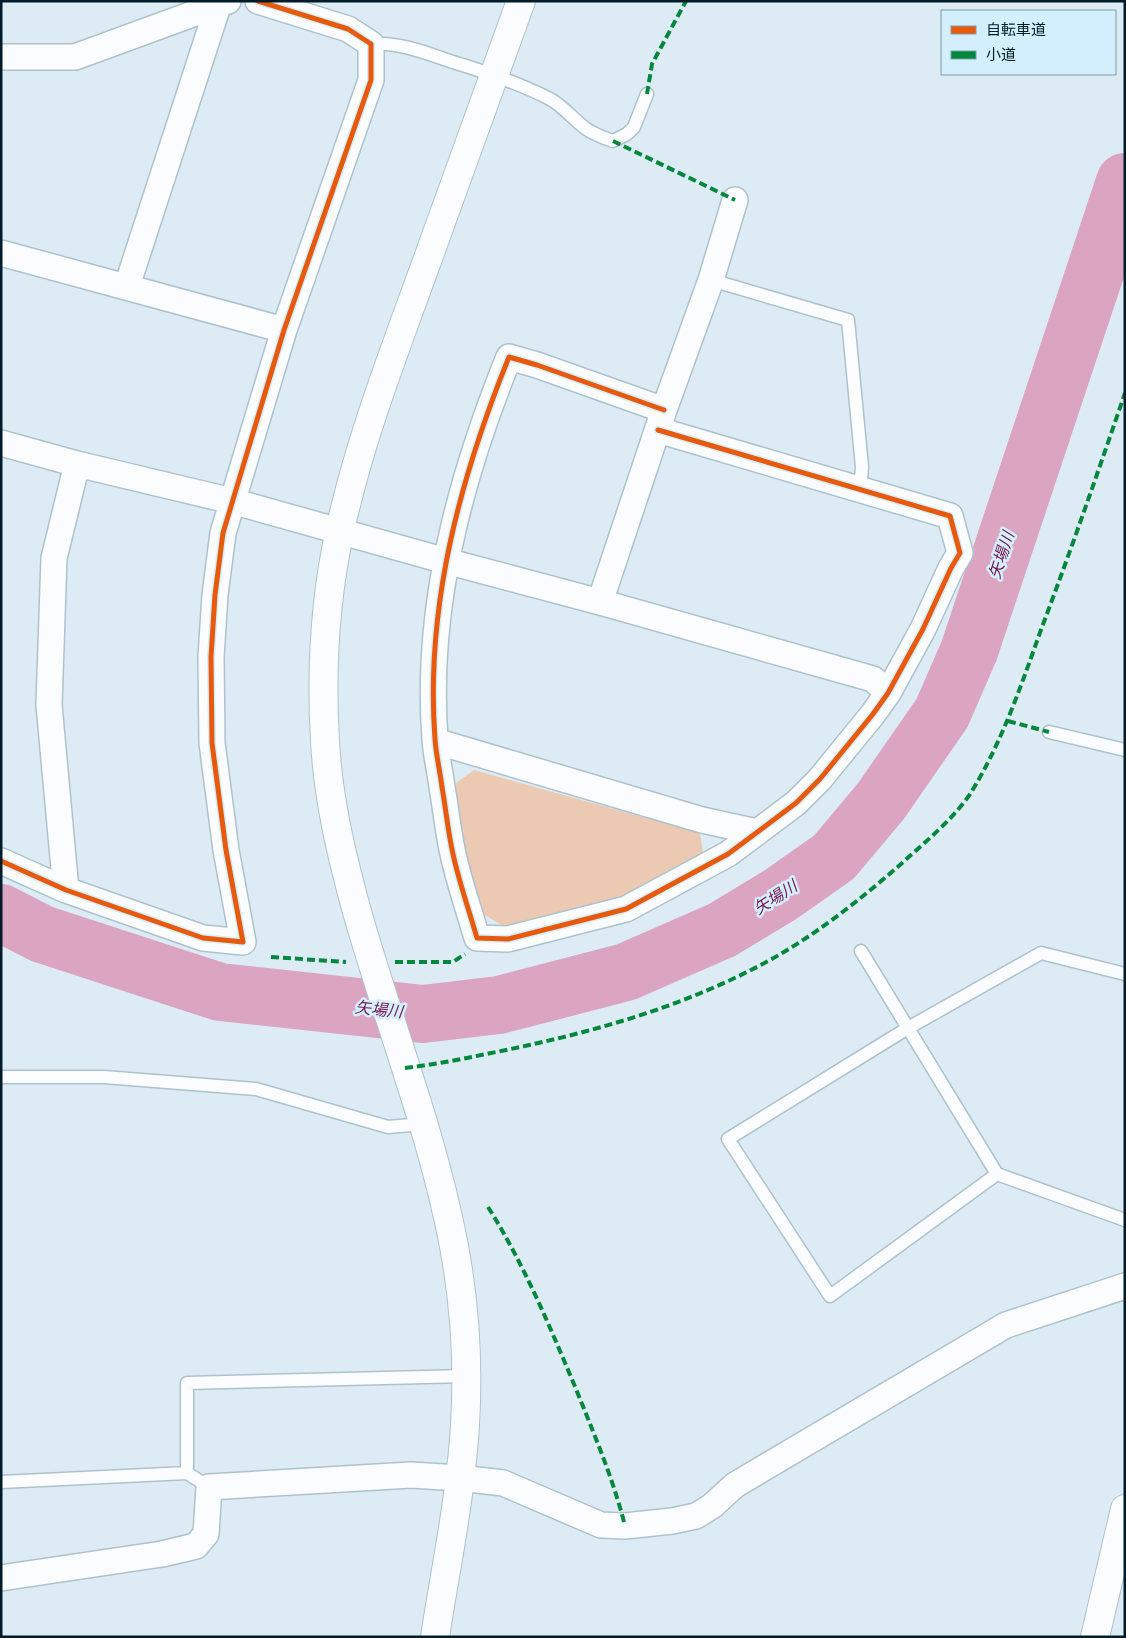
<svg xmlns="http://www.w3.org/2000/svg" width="1126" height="1638" viewBox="0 0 1126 1638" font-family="'PT Serif','Noto Sans JP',serif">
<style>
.green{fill:#ebc9b3}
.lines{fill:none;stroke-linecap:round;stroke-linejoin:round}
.river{stroke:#dba5c1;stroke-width:58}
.lane-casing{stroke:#aec2cd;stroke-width:15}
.street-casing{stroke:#aec2cd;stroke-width:28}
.secondary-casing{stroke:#aec2cd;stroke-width:30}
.highway-casing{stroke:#aec2cd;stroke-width:30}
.lane{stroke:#fafcfd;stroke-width:12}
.street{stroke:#fafcfd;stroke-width:25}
.secondary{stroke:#fafcfd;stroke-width:28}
.highway{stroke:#fafcfd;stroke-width:28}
.quiet{stroke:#00873e;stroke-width:4;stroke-dasharray:8 4;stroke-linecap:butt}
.cycleway-casing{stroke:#d3effe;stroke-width:8}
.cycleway{stroke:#e8590c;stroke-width:5}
.labels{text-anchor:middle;stroke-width:5;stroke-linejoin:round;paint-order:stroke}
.water-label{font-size:16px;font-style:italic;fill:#78164c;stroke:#d3effe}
</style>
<rect width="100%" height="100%" fill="#ddecf4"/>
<!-- green -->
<path class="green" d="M474 770 700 833 704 859 619 901 505 927 483 914 461 837 452 786Z"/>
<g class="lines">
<!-- river -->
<path class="river" d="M1 913 42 934 220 992 423 1014 499 1005 626 972 722 930 780 895 834 857 881 801 942 713 969 651 1125 182"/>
<defs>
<path id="lane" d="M371 44C400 42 426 53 453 62 486 72 519 83 550 99 563 106 573 119 585 128 593 134 604 138 613 141L627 134 634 127 647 94
M711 280 848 320 862 467 860 491
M1049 732 1125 750
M861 951 997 1174 1125 1220
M1 1077H104L256 1089 388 1127 423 1124
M997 1174 830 1296 728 1139 908 1028 1041 953 1125 974
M1 1482 187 1473
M209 1487 187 1473V1383L466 1376"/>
<path id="street" d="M1 57H75L228 1
M1 253 284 330
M127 286 218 6
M658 430 950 516 960 553 951 568 923 629 888 693 873 714 820 779 796 803 728 854 626 909 508 939 477 938C469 910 459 882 453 854 448 832 446 810 442 787 440 771 436 755 435 739 425 607 460 478 509 357L537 365 664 410
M1 443 77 464 232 501 446 561 600 602 873 679 888 693
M600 602 664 410 711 280 735 200
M435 741 702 820 757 832
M1 861 66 890 203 938 243 942 226 850 212 743 211 657 215 595 223 533 284 330 371 80V44L348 29 258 1
M66 890 49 705 54 558 77 464
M1 1578 162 1554 196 1546 206 1534 209 1487 411 1475 460 1478 503 1483 601 1525 625 1526 672 1521 696 1516 712 1506 735 1485 1006 1325 1125 1286"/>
<path id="secondary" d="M435 1637C443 1584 454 1531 460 1478 470 1400 468 1318 453 1241 431 1128 387 1019 356 908 341 853 328 798 325 741 321 673 325 598 340 530 359 443 392 357 423 272 455 182 488 92 521 1"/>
<path id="highway" d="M1095 1637 1125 1509"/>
</defs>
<!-- lane casing -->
<use href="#lane" class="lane-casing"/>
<!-- street casing -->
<use href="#street" class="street-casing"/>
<!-- secondary casing -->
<use href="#secondary" class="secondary-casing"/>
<!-- highway casing -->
<use href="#highway" class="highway-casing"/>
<!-- lane -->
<use href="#lane" class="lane"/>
<!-- street -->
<use href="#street" class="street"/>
<!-- secondary -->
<use href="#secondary" class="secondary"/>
<!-- highway -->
<use href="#highway" class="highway"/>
<!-- quiet -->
<path class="quiet" d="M647 94 652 64 686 1
M613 141 735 200
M1008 721 1049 732
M271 957 346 962
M395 962H453L465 954
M405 1068C439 1064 472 1057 506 1050 598 1031 688 1005 770 960 817 934 861 899 901 864 925 842 955 818 972 791 1003 740 1022 683 1042 627 1071 550 1098 472 1125 393
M488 1207C524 1264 550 1327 576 1389 594 1434 613 1478 625 1526"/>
<defs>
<path id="cycleway" d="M658 430 950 516 960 553 951 568 923 629 888 693 873 714 820 779 796 803 728 854 626 909 508 939 477 938C469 910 459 882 453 854 448 832 446 810 442 787 440 771 436 755 435 739 425 607 460 478 509 357L537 365 664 410
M1 861 66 890 203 938 243 942 226 850 212 743 211 657 215 595 223 533 284 330 371 80V44L348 29 258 1"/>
</defs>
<!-- cycleway casing -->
<use href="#cycleway" class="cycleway-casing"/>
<!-- cycleway -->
<use href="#cycleway" class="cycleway"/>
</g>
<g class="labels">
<!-- water labels -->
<g class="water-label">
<text transform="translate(1001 555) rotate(-72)" y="6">矢場川</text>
<text transform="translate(775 897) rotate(-33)" y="6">矢場川</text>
<text transform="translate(379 1009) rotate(6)" y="6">矢場川</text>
</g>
</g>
<!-- border -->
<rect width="1126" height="1638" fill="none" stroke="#001c2a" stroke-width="5"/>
<!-- legend -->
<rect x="941" y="10" width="175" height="65" fill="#d3effe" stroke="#7f9ba9"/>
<rect x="951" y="26" width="25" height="8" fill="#e8590c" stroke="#7f9ba9"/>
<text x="986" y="35" font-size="15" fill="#001c2a">自転車道</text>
<rect x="951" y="51" width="25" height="8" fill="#00873e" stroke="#7f9ba9"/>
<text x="986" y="60" font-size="15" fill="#001c2a">小道</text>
</svg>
